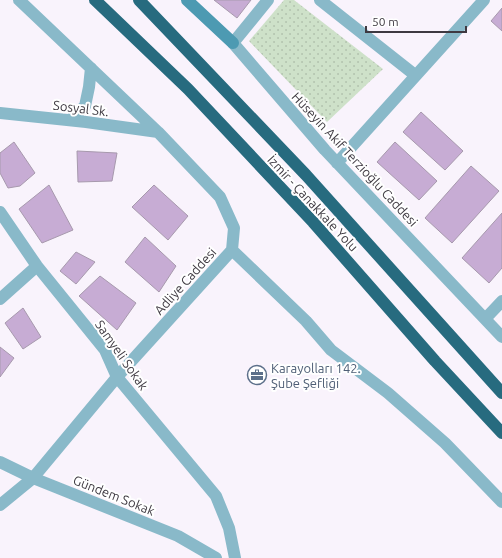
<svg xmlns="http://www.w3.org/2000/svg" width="502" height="558" viewBox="0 0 502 558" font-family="Ubuntu,sans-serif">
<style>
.green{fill:url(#green-dots)}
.building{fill:#c7acd4;stroke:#a799ad}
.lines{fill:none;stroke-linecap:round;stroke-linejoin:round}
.street{stroke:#89b9c9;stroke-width:12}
.secondary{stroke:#4d9ab2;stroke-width:12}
.highway{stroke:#276b7f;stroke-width:12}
.labels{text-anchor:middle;stroke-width:4;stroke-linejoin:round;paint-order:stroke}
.street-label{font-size:13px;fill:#3e3941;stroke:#fff}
.service-label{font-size:13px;fill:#4e5e75;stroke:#fff;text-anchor:start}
</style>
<defs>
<pattern id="green-dots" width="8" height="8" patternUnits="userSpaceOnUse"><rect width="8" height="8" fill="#cee1c9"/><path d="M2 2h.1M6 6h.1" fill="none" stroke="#b2c2ae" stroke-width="1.8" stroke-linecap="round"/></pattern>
</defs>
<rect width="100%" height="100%" fill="#f9f3fc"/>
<!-- green -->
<path class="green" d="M284 0H294L383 69 327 122 249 41Z"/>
<!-- building -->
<path class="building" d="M214 0H251L237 18Z
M502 8V31L491 21Z
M421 112 463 151 445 170 403 132Z
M14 142 35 173 20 186 8 188 0 173V153Z
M395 142 437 181 419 200 377 162Z
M77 151 117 153 112 181 78 182Z
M471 166 499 191 452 243 425 218Z
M49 185 73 230 42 243 19 209Z
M154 185 188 216 168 240 132 207Z
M502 213V268L489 283 462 258Z
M145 237 176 266 159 292 125 262Z
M76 252 95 262 76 284 60 271Z
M100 276 136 303 117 330 79 296Z
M23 308 41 337 23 349 5 323Z
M0 347 14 358 0 377Z"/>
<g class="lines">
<!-- street -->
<path class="street" d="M268 0 233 43 325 150 502 337
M320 0 415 75
M0 113 86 122 158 132
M70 120 85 106 89 87 91 68
M337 163 484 0
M0 212 37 266 105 350 117 377 216 496 229 528 235 558
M232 250 306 321 331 350 388 393 445 443 502 502
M0 299 37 266
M485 319 502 301
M0 462 33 478 178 536 216 558
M0 505 33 478 117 377 232 250 234 228 220 197 158 132 19 0"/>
<!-- secondary -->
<path class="secondary" d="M187 0 233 43"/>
<!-- highway -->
<path class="highway" d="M95 0 188 89 313 222 435 361 502 433
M139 0 306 175 502 393"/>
</g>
<!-- icons -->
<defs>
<symbol id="office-ring" viewBox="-11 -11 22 22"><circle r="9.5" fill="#fff" stroke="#5c6f8a" stroke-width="1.5"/><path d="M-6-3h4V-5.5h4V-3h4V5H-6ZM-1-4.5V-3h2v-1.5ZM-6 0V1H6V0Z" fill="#5c6f8a"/></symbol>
</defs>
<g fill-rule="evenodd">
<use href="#office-ring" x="246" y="364" width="22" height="22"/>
</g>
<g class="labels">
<!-- street labels -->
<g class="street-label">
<text transform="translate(81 108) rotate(7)" y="5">Sosyal Sk.</text>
<text transform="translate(355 159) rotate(47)" y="5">Hüseyin Akif Terzioğlu Caddesi</text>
<text transform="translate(313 203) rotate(47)" y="5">İzmir - Çanakkale Yolu</text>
<text transform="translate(185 281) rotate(-48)" y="5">Adliye Caddesi</text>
<text transform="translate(122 355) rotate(55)" y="5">Samyeli Sokak</text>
<text transform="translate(114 495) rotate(22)" y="5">Gündem Sokak</text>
</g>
<!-- service labels -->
<g class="service-label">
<text x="271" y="373">Karayolları 142.<tspan x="271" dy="15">Şube Şefliği</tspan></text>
</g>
</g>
<!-- scale -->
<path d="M366 26v6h100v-6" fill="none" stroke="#3e3941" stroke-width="2"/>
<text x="372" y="26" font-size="12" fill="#3e3941" stroke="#ffffff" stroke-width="3" paint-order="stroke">50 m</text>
</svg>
